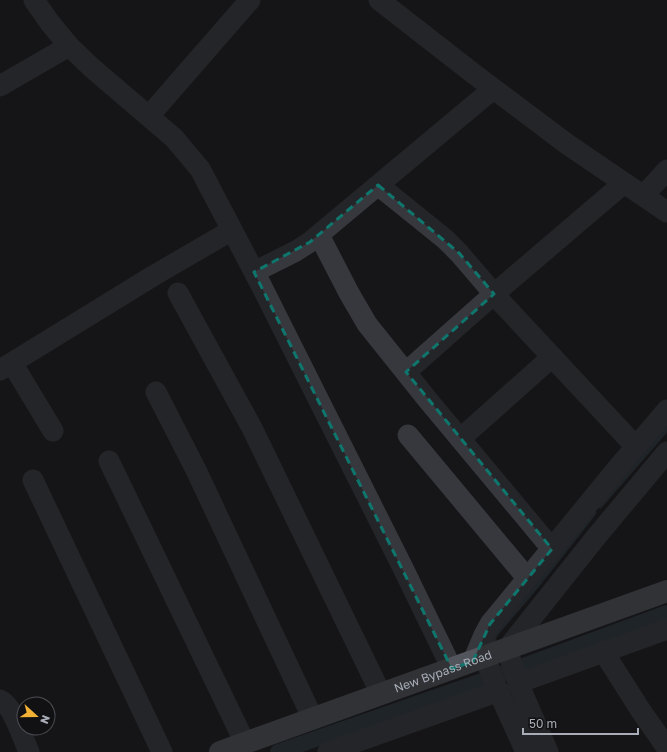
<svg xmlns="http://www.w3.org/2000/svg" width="667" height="752" viewBox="0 0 667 752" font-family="'Golos Text',sans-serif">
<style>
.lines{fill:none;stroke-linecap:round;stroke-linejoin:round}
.stream{stroke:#2c353c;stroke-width:4.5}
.canal{stroke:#2c353c;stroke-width:16}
.minor{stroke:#37383d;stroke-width:21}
.major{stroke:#53555c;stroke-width:22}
.marked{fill:none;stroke:#0f766e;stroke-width:3;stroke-dasharray:8 5;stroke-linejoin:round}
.labels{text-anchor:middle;stroke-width:3;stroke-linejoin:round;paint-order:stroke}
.street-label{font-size:12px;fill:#a8adb8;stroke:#111113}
</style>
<rect width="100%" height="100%" fill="#161618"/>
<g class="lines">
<!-- stream -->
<path class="stream" d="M600 506 667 429
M493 642 495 635 535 588 594 513"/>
<!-- canal -->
<path class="canal" d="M278 752 505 673 667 613"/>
<!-- minor -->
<path class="minor" d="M34 0 50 23 69 46 92 68 174 138 200 169 261 285 403 568 452 669
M379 0 474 74 567 144 667 212
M0 86 69 46
M149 116 250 0
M378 185 445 239 459 253 501 302 636 447
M643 196 667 170
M319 235 349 293 367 324 427 399 552 549
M254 272 296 251 310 242 493 89
M178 293 252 428 381 694
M12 363 53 431
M0 370 153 276 232 230
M406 372 494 294 624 183
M156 392 196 470 313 719
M408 435 527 578
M460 439 552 357
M109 461 245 743
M33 480 162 752
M603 651 641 711 667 748
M485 657 495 684 526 752
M473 661 484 635 490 624 616 470 667 410
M518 683 667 629
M0 700C13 705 23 739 29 752
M328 752 499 691
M548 752 518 683 507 649 596 537 667 452"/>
<!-- major -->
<path class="major" id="s1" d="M220 752 667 591"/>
</g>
<!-- marked area -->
<path d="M0 0H667V752H0ZM378 185 459 253 494 294 406 372 552 549 490 624 473 661 452 669 254 272 310 242Z" fill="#161618" fill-opacity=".55" fill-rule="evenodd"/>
<path class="marked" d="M378 185 459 253 494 294 406 372 552 549 490 624 473 661 452 669 254 272 310 242Z"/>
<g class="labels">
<!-- street labels -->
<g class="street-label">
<text dy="4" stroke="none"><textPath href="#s1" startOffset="237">New Bypass Road</textPath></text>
</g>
</g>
<!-- north arrow -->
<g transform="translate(36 716) rotate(111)"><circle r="19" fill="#111113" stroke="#4d4f55"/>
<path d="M0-3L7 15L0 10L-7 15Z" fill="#f2b134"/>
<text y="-6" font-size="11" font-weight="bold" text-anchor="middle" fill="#a8adb8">N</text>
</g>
<!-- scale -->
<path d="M523 728v6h115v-6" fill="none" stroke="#a8adb8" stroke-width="2"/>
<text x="529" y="728" font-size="12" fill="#a8adb8" stroke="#111113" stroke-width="3" paint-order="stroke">50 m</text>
</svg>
